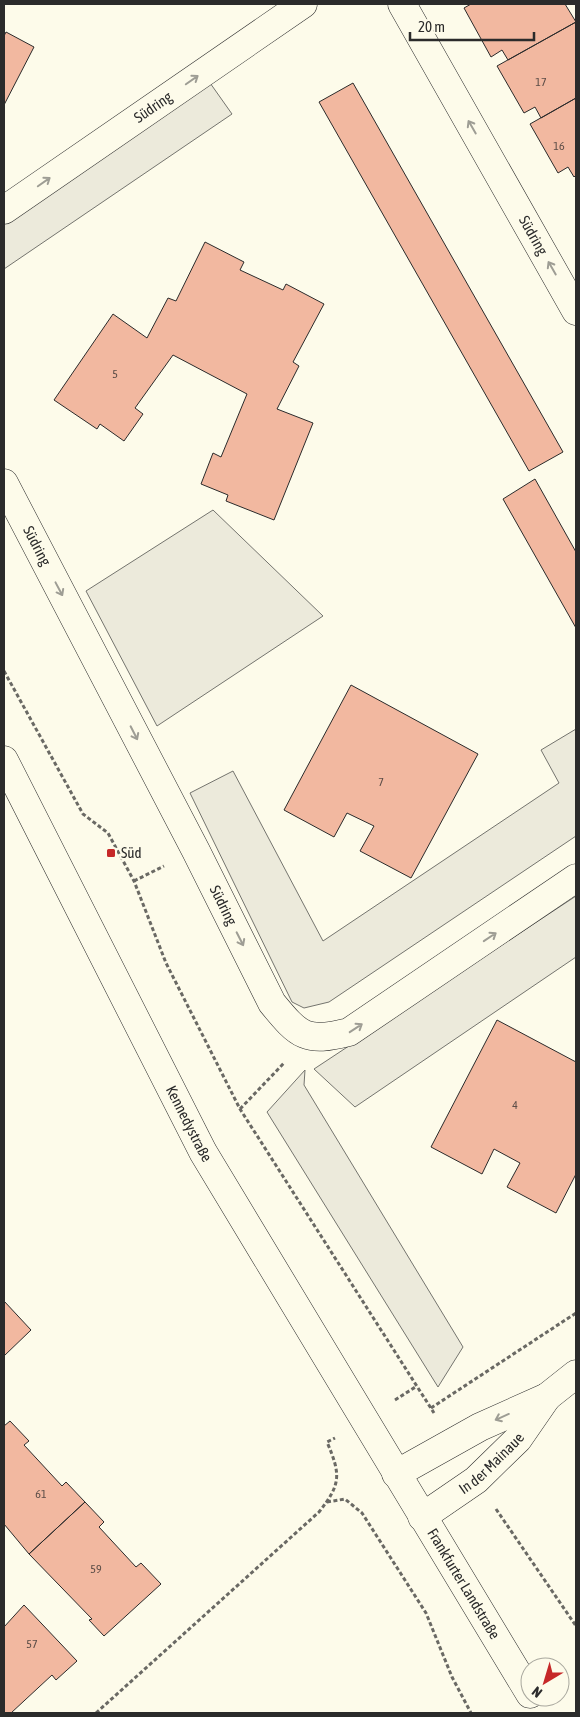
<svg xmlns="http://www.w3.org/2000/svg" width="580" height="1717" viewBox="0 0 580 1717" font-family="'Asap Condensed',sans-serif">
<style>
.parking{fill:#eceadb;stroke:#74746e}
.building{fill:#f2b8a0;stroke:#2b2b2b}
.lines{fill:none;stroke-linecap:round;stroke-linejoin:round}
.minor-casing{stroke:#2b2b2b;stroke-width:29}
.secondary-casing{stroke:#2b2b2b;stroke-width:29}
.path{stroke:#6a6964;stroke-width:3;stroke-dasharray:4 2.5;stroke-linecap:butt}
.minor{stroke:#fdfbea;stroke-width:28}
.secondary{stroke:#fdfbea;stroke-width:28}
.oneway{stroke:#9e9d94}
.poi-dot{fill:#c62828;stroke:#fdfbea;stroke-width:2}
.labels{text-anchor:middle;stroke-width:4;stroke-linejoin:round;paint-order:stroke}
.number-label{font-size:12px;fill:#5d4e48}
.street-label{font-size:15px;fill:#2b2b2b;stroke:#fdfbea}
.poi-label{font-size:15px;fill:#2b2b2b;stroke:#fdfbea;text-anchor:start}
</style>
<rect width="100%" height="100%" fill="#fdfbea"/>
<!-- parking -->
<path class="parking" d="M203 73 232 114 4 269V210Z
M213 510 323 616 157 726 86 591Z
M576 729V836L329 1002 304 1008 292 1002 190 793 233 771 323 941 559 783 541 750Z
M576 896V957L355 1107 314 1069Z
M305 1070 304 1085 463 1347 438 1387 267 1112Z"/>
<!-- building -->
<path class="building" d="M471 4H565L576 22 508 60 502 50 491 57 464 8Z
M576 22V98L541 118 535 107 524 113 497 66Z
M6 32 34 47 4 105V36Z
M353 83 563 452 529 471 319 102Z
M576 98V175L574 177 568 167 558 173 530 124Z
M205 242 244 262 240 270 283 290 286 284 324 304 293 362 299 366 277 409 313 423 274 520 226 501 228 495 201 484 213 453 221 457 247 394 173 355 135 408 143 414 124 441 100 424 97 429 54 400 113 314 147 338 168 298 176 301Z
M535 479 576 552V628L503 499Z
M351 685 478 754 411 878 360 851 374 826 347 813 334 837 284 810Z
M497 1020 576 1062V1174L556 1213 507 1187 520 1163 494 1149 482 1174 431 1147Z
M4 1301 31 1330 4 1356Z
M10 1421 29 1441 24 1445 62 1486 66 1482 85 1502 29 1554 4 1524V1426Z
M85 1502 104 1522 99 1527 136 1567 141 1563 161 1584 104 1636 89 1620 92 1619 29 1554Z
M24 1605 77 1661 56 1680 52 1675 11 1713H4V1627Z"/>
<g class="lines">
<defs>
<g id="minor">
<path id="s1" d="M402 4 576 311"/>
<path id="s2" d="M4 210 303 4"/>
<path id="s3" d="M4 483 196 851 272 1003C299 1036 306 1043 349 1032L576 878"/>
<path d="M396 1474 480 1427 547 1397 576 1374"/>
<path id="s4" d="M422 1517 476 1480 518 1439 547 1397"/>
</g>
<g id="secondary">
<path id="s5" d="M4 760 203 1152 530 1694"/>
</g>
</defs>
<!-- minor casing -->
<use href="#minor" class="minor-casing"/>
<!-- secondary casing -->
<use href="#secondary" class="secondary-casing"/>
<!-- path -->
<path class="path" d="M4 671 83 814 108 833 134 881 166 963 240 1109 434 1413
M134 881 164 866
M240 1109 284 1063
M395 1400 417 1386
M431 1408 576 1313
M327 1502 345 1499 362 1513 426 1613 452 1677 471 1713
M496 1509 576 1626
M96 1713 319 1512C341 1484 341 1475 327 1442L335 1438"/>
<!-- minor -->
<use href="#minor" class="minor"/>
<!-- secondary -->
<use href="#secondary" class="secondary"/>
</g>
<!-- one-way arrows -->
<defs><path id="oneway-shaft" d="M-6 0H5M1.5-3L5.5 0L1.5 3" fill="none" stroke-width="1.6" stroke-linecap="round" stroke-linejoin="round" transform="scale(1.25)"/></defs>
<g class="oneway">
<use href="#oneway-shaft" transform="translate(192 80) rotate(-35)"/>
<use href="#oneway-shaft" transform="translate(472 127) rotate(-120)"/>
<use href="#oneway-shaft" transform="translate(44 182) rotate(-35)"/>
<use href="#oneway-shaft" transform="translate(552 268) rotate(-120)"/>
<use href="#oneway-shaft" transform="translate(59 589) rotate(62)"/>
<use href="#oneway-shaft" transform="translate(134 733) rotate(63)"/>
<use href="#oneway-shaft" transform="translate(490 937) rotate(-34)"/>
<use href="#oneway-shaft" transform="translate(240 939) rotate(63)"/>
<use href="#oneway-shaft" transform="translate(356 1028) rotate(-33)"/>
<use href="#oneway-shaft" transform="translate(502 1417) rotate(156)"/>
</g>
<!-- markers -->
<rect class="poi-dot" x="106" y="848" width="10" height="10" rx="2.5"/>
<g class="labels">
<!-- number labels -->
<g class="number-label">
<text x="541" y="86">17</text>
<text x="559" y="150">16</text>
<text x="115" y="378">5</text>
<text x="381" y="786">7</text>
<text x="515" y="1109">4</text>
<text x="41" y="1498">61</text>
<text x="96" y="1573">59</text>
<text x="32" y="1648">57</text>
</g>
<!-- street labels -->
<g class="street-label">
<text dy="5" stroke="none"><textPath href="#s2" startOffset="181">Südring</textPath></text>
<text dy="5" stroke="none"><textPath href="#s1" startOffset="266">Südring</textPath></text>
<text dy="5" stroke="none"><textPath href="#s3" startOffset="71">Südring</textPath></text>
<text dy="5" stroke="none"><textPath href="#s3" startOffset="476">Südring</textPath></text>
<text dy="5" stroke="none"><textPath href="#s5" startOffset="408">Kennedystraße</textPath></text>
<text dy="5" stroke="none"><textPath href="#s4" startOffset="88">In der Mainaue</textPath></text>
<text dy="5" stroke="none"><textPath href="#s5" startOffset="944">Frankfurter Landstraße</textPath></text>
</g>
<!-- poi labels -->
<g class="poi-label">
<text x="121" y="858">Süd</text>
</g>
</g>
<!-- border -->
<rect width="580" height="1717" fill="none" stroke="#2b2b2b" stroke-width="10"/>
<!-- north arrow -->
<g transform="translate(545 1682) rotate(218)"><circle r="24" fill="#fdfbea" stroke="#a9a89e"/>
<path d="M0-4L9 19L0 12L-9 19Z" fill="#c62828"/>
<text y="-8" font-size="14" font-weight="bold" text-anchor="middle" fill="#2b2b2b">N</text>
</g>
<!-- scale -->
<path d="M410 32v8h124v-8" fill="none" stroke="#2b2b2b" stroke-width="2.5"/>
<text x="418" y="32" font-size="15" fill="#2b2b2b" stroke="#fdfbea" stroke-width="4" paint-order="stroke">20 m</text>
</svg>
